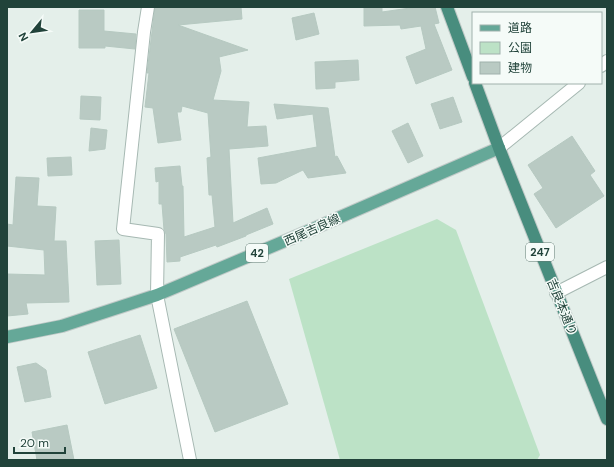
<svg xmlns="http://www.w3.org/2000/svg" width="614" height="467" viewBox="0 0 614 467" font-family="'DM Sans','Noto Sans JP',sans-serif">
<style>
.green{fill:#bce2c6}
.building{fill:#b9cac3;stroke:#b6c9c1}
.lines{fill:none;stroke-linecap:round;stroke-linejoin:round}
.minor-casing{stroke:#a6b8b2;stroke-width:14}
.tertiary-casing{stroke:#a6b8b2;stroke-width:14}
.primary-casing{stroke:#c1cac8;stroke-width:14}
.trunk-casing{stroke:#c1cac8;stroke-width:14}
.minor{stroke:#fff;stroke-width:12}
.tertiary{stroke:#fff;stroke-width:12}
.primary{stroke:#65a898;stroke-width:12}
.trunk{stroke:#488d7e;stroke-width:12}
.labels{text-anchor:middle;stroke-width:3;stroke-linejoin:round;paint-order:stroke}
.shield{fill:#f5fbf8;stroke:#617a73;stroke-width:1}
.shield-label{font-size:11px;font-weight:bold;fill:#21433a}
.street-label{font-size:12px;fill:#21433a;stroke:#f5fbf8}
</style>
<rect width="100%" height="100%" fill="#e4efea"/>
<!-- green -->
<path class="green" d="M437 219 456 230 540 455 537 460H340L289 279Z"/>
<!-- building -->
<path class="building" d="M155 7H241L242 19 178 25 248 50 219 57 221 71 213 100 249 102 247 127 266 126 268 146 229 149 233 223 267 208 273 224 246 235V236L217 247 216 245 180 257V261L167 262 166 234 164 230 162 204H159V181L156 182 155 168 180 166 182 186H183L184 237 215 227 212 195H209L207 158 211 157 208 113 182 106 181 112H177L181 140 158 143 153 108 145 107 149 73H147Z
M364 7H382V12L417 7H435L439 23 434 24 452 70 416 84 406 57 426 49 421 26 401 29 400 25 364 26Z
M79 10H104V31L136 34 135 49 105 46V48H79Z
M314 13 319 34 296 40 292 18Z
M358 60 359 80 335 82V88L316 89 315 62Z
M81 96 101 97 100 120 80 119Z
M453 97 462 122 440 129 431 104Z
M274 104 328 108 335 157 337 156 346 173 308 178 303 170 276 183 261 184 258 158 317 147 313 114 277 119Z
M408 123 423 156 408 163 392 131Z
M91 128 107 130 105 149 89 151Z
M572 136 595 171 590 175 604 196 556 228 534 194 543 188 528 165Z
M71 157 72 175 48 176 47 158Z
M16 177 39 178 37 206 56 207 54 241H66L69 302 26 303 28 314 7 316V274L45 275 44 250 7 246V224L13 225Z
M119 240 121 284 97 285 95 241Z
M247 301 288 404 215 432 174 329Z
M140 335 157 388 105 404 88 352Z
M36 363 46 370 51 397 25 402 17 367Z
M67 425 74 460H37L32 432Z"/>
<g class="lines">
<defs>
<path id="minor" d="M148 7 144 32 123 229 158 234 157 295 190 460
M556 293 607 267"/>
<path id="tertiary" d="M601 66 607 61
M499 148 579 83"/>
<path id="primary" d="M7 337 62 326 157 295 292 238 499 148"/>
<path id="trunk" d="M447 7 473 77
M475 83 499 148 607 419"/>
</defs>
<!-- minor casing -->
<use href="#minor" class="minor-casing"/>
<!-- tertiary casing -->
<use href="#tertiary" class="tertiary-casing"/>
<!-- primary casing -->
<use href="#primary" class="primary-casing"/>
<!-- trunk casing -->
<use href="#trunk" class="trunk-casing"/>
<!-- minor -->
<use href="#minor" class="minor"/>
<!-- tertiary -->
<use href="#tertiary" class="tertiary"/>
<!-- primary -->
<use href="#primary" class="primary"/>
<!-- trunk -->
<use href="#trunk" class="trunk"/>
</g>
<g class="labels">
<!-- shield labels -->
<g class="shield">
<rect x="526" y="243" width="28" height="18" rx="3"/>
<rect x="246" y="244" width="22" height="18" rx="3"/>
</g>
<g class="shield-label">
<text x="540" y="256">247</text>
<text x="257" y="257">42</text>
</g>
<!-- street labels -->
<g class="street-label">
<text transform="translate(312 230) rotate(-24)" y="4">西尾吉良線</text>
<text transform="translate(562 307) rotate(68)" y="4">吉良本通り</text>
</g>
</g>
<!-- border -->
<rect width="614" height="467" fill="none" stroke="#21433a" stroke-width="16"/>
<!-- legend -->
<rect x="472" y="12" width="130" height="72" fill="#f5fbf8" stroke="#a0b1ac"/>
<rect x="480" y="25" width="20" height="6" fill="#65a898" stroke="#a0b1ac"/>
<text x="508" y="32" font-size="12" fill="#21433a">道路</text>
<rect x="480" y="42" width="20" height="12" fill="#bce2c6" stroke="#a0b1ac"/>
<text x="508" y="52" font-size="12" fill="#21433a">公園</text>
<rect x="480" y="62" width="20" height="12" fill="#b9cac3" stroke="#a0b1ac"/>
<text x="508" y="72" font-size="12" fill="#21433a">建物</text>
<!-- north arrow -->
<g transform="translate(32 32) rotate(241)" stroke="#f5fbf8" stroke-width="3" paint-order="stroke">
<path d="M0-3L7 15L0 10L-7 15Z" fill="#21433a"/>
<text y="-6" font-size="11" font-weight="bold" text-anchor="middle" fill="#21433a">N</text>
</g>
<!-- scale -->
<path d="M14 447v6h51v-6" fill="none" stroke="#21433a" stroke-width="2"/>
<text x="20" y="447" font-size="12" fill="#21433a" stroke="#f5fbf8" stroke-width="3" paint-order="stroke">20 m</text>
</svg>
